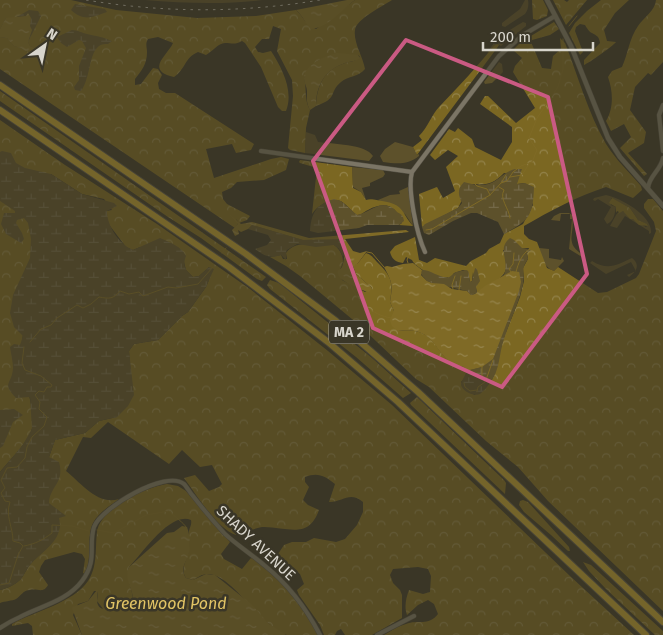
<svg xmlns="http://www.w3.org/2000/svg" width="663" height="635" viewBox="0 0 663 635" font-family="'Fira Sans',sans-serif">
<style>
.green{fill:#5d512b}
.forest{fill:url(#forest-crowns)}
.wetland{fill:url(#wetland-marsh)}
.park{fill:url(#park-crowns)}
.water{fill:url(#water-ripples)}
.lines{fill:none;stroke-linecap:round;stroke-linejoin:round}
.stream{stroke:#7f6a26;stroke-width:1}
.minor-casing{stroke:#585448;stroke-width:5}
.tertiary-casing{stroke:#585448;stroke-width:5.5}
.motorway-casing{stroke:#585448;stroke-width:8}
.minor{stroke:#7b7565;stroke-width:4}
.tertiary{stroke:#7b7565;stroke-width:4.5}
.motorway{stroke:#bb9b30;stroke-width:6}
.rail{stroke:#b2aea4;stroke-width:1;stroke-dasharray:2.5 5;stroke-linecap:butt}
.marked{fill:none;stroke:#ca5a83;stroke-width:4;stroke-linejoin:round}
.labels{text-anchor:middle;stroke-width:5;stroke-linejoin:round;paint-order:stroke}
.shield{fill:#3a3627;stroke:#a9a59a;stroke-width:1}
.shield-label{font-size:14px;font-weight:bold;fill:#d8d5cc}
.street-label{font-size:15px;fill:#d8d5cc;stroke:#3a3627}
.water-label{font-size:16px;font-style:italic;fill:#e2c465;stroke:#3a3627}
</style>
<defs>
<pattern id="forest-crowns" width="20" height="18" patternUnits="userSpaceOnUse" patternTransform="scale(1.25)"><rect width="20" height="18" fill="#7b6722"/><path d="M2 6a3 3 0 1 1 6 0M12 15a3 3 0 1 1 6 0" fill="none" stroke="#93834b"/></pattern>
<pattern id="wetland-marsh" width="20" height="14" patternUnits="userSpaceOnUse" patternTransform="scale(1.25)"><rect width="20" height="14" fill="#5d512b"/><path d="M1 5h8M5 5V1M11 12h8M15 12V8" fill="none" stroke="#746949"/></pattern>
<pattern id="park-crowns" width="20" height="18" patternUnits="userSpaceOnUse" patternTransform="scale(1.25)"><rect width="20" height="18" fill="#5d512b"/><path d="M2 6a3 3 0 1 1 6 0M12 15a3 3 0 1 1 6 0" fill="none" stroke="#746949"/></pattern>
<pattern id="water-ripples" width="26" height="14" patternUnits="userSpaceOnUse" patternTransform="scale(1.25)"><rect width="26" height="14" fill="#7f6a26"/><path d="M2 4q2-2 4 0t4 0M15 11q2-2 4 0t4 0" fill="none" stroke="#96854e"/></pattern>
</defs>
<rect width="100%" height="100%" fill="#3a3627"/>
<!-- green -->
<path class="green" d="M525 0H528C529 5 528 10 525 14L505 27 502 26V23L520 9Z
M523 22 526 23V26L501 46 497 44 487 54C494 39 509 30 523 22Z
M499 62 502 64 503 72 492 83 485 84 484 82Z
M306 132 315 135 318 142C332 144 366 144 373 156L369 161 305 153Z
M395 142 413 147 417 155 419 154V156C408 165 397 164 383 162L380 156 385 149Z
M352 167 383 170 385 174 383 177 370 183V186L362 188 366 200 361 192 353 187Z
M408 187 413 226 405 214 378 200 390 195 400 194 399 191Z
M606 195C621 198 653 216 651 233L649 234V231L625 216 617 228 610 226 616 215 622 211 625 212 630 219H633L646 227 648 225 638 220 630 208 611 198V205L616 207C615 213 614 221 607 224L604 219 611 207 598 199 595 201 593 200 594 198Z
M560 213H569L572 215C576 234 563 242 583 255L582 257 569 249 572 219H570V214H561L560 221 551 220 554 216Z
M539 248 549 249V258L561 260 562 257 564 261 554 271C545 268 540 257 539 248Z
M632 258C641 265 636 272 629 277L627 275 636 271 631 262 606 274 590 263 592 261C608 271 617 265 632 258Z"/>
<!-- forest -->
<path class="forest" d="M0 0H71L116 10 197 18 256 16 296 10C305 18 304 24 316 29L355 0H392C383 6 356 19 355 30 353 42 363 57 365 69 359 77 348 76 341 82 328 93 339 98 316 106 317 85 324 70 345 63 351 61 355 62 360 57L358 55C332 55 316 54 304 78 307 89 304 100 310 110L306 128 305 153 290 150 288 148 293 96 292 80 277 51 281 29 273 26 269 39H262L255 47 258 52 263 53 271 51C282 68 294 91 286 111H282L278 107 261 67 245 43 242 41C235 45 232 43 225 43 218 43 212 52 206 55L198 52C184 58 186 69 174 77 144 70 168 55 173 43L158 37 148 39C145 44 147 47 147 52 147 64 142 70 135 79V85L141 84 153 68 158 69 162 75 158 83 159 89 166 93H175L254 144 251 150 236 153 232 144 206 149 214 178 271 159 281 157 289 159 286 170 264 180 237 182 231 188 222 192 223 199 227 204 250 216 247 220 239 223 236 219 238 224 235 228 0 69Z
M532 0H543L548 10 547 16 537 20 533 19Z
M553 0H564L567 2 569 0H587L566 25Z
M601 0H629L615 13 604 30 607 41 616 42C613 46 589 63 584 65V60L600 43C599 36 597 36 592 33 589 32 587 28 585 25L580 24 576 27 575 31 583 52 580 55 569 33 575 23 587 11Z
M656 0H663V62L651 75 648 73 635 87 630 110 646 132 644 143 628 153 647 174 644 176 620 148 631 137 624 124 611 131 606 121C614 108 613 91 608 77L612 71 622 67C628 54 629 39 638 26 644 17 655 11 656 0Z
M554 22 559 29 550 35 532 40 531 42 542 68 551 69 553 56 561 49 560 38 565 43C578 76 588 113 606 144 616 160 629 172 641 186L642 190 633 198 606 187C578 196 550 211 524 226V234L529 239 537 242 547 268 554 271 558 267 598 293 607 292 636 278 639 274 656 231 654 222 644 208V204L648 199H653L663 211V611L548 501 518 467 486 441 429 387 416 379 358 324 300 276 286 266 270 257 281 255 283 259H287L286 253C295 239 320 245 334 245 342 251 346 261 340 269L342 280 365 292 372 288 356 274 353 266 358 263 366 253C372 255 373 258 378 263 392 277 393 282 390 302L394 311 398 331C442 324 433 364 464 367 468 373 466 377 461 382L471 393 475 395 497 363 503 340 520 297 524 281 523 268 528 259 527 253 529 248 503 250C515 279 494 279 477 293L473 272 472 281 470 282 468 271 463 270 454 273 451 277C440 280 416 269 412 260L406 257 403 263C395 262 392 259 390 252L395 246 415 237 419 260 427 263 435 258 466 266 471 261 486 253 489 249 500 243 504 234 523 224 533 205 525 183 517 184V182L520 174 504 173C492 185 486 185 470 184L458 208 422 227 419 194 437 187 443 198 455 191 446 167 458 156 448 150 435 160 430 155 449 129 455 132 458 128 472 139 475 147 501 160 512 142V127L480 104 485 96H488L516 123 535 108 513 72 515 66 522 58 513 50 521 42Z
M497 44 499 45 497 48 417 155 413 147 422 140 419 136C428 127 432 114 439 107 458 87 477 67 494 46Z
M0 91 266 277 262 281 257 279 201 238 168 217 0 101Z
M0 120 65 165 157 224 250 289 328 351 392 405 570 576 634 635H384C391 631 398 626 406 624 418 619 428 627 438 614L434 604 428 600 418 605 407 615C404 607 406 598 409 590L423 594 430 592 431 576 428 569 418 567 393 569 390 575 393 583 400 590 402 595V618L372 635H345L341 629 337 631 335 635H324L320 625 299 595 297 590 304 584 300 574 287 565 280 573 274 568V560L284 545 292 542H306L314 538 336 542 345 539 357 525 363 512V502C349 491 344 502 329 502L335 484C325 476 318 472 305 477V482L309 487 303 500 308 505 319 510C308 541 286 526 262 527 254 528 251 532 243 530L236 535C217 529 196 494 184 478L195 475 209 491 219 487 222 484 212 465 200 467 182 450 169 464 108 422 91 438 83 437 66 471C81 483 98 506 119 499 110 506 98 513 93 523 86 537 93 557 85 574L83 573 85 559 82 554 74 552 45 560 41 566 39 572 48 585C43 594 38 588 30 590 23 590 21 596 16 599 12 601 5 601 0 603V590C8 588 15 585 21 579 24 575 26 570 29 566 42 550 54 547 60 525L48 517V460L55 440 85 433 99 421 117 417 130 365 129 351 134 344 158 340 182 316 188 312 206 287 209 280V267L199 276 193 277 186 270 184 262 140 247 133 250 126 247 107 222V211L112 210 104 199 82 194 51 174 0 176Z
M300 160 352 167 353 188 361 192 366 200C371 198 377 200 382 201 405 205 400 211 413 226L399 225 402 223C396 205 385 201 368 210 363 212 362 215 357 215 344 206 344 195 325 203 319 206 316 208 312 214L317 168 300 163 299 162Z
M0 182 37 218 22 342 17 352C22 371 36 410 32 428 30 440 8 462 0 472Z
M612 198 630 208 638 220 647 224 648 226 639 225 633 219H630L623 211 616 215 619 212 617 211 616 213V207L609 203Z
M270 280 279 283 372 358 411 393 403 398 356 357 270 289 267 285Z
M417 397 504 480 506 483 505 494 411 405 410 403Z
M167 484 178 486 186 491 230 542 221 554 224 559 242 569 251 558C278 570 305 610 318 635 308 635 296 635 287 635 263 630 231 572 207 574 202 574 197 578 193 580L186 578C179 567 189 559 189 548 190 542 188 537 189 531 190 526 192 525 191 520 170 511 142 554 129 567 124 581 138 595 131 609L124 610 118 606 104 610 97 601 98 591H94L88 601 78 604 73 615 82 635H33L32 626 28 623 12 626V624C35 611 73 603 88 581 98 566 95 548 97 532 100 508 146 487 167 484Z
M523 500 528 502 569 547 570 551H568L551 535 524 512 519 505 520 501Z
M583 562 591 565 663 631V635H655L606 589 589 571Z"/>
<!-- wetland -->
<path class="wetland" d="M75 4 105 9 107 12C92 17 84 22 71 10Z
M29 10 38 11 41 16 28 42 30 46 35 48 37 51 41 53 38 57 32 52 25 51 21 48 14 46 7 38 0 37V29L6 18H15Z
M72 30C78 30 82 33 87 34 96 36 103 37 112 41L108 44C104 44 100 44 97 48 89 56 90 79 81 91L75 90 74 87 79 80V66L86 48 82 41 79 40 67 47 61 43 57 37Z
M2 151 11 153 16 163 25 168 51 174 82 194 114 203 117 206 107 211C107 226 119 244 133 250L160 238C171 243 181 246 186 256 182 266 186 271 193 277L199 276 209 267 214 269 206 287 188 312 182 316 158 340 134 344 129 351 134 395 128 406 117 417 99 421 85 433 55 440 49 457 59 462C65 483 50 486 49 503L66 516 59 518C65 540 41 552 29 566 26 570 24 575 21 579 15 585 8 588 0 590V472L22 446 32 429 30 397 16 398C1 382 12 385 13 368 13 362 11 354 10 347L14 344 20 345 23 336 14 327 10 313 13 295 30 258 31 239 28 223 24 218 17 220 16 223 22 233 24 239 21 243 6 234 1 224 4 213H15V211L0 201V152Z
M515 169H522L517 184 525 183 534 187C533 217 529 220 504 234L498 222 477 213H471L453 221 429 235 424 233 422 227 425 224 458 208 462 203C458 195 457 189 464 182 473 185 487 187 495 181 503 176 507 171 515 169Z
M334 199 341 201 357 215C369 213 378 201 391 207 394 208 394 210 397 212 402 215 403 215 404 221L399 225H367L359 228 318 233 310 231C311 214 316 204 334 199Z
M252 225 303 240 341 238 343 239 345 250 343 257 339 249 334 245 316 247 297 244 287 250 286 253V260L281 255C271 259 264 256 255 249L267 245 271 240 268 235 248 229Z
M510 238 514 240 522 248 531 250 527 253 528 259C520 270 525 273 523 284 519 303 510 320 504 339 499 353 500 371 490 383 488 386 483 392 480 394 474 397 462 391 461 385 461 380 466 376 466 371L482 367 503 277C511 261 496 249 510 238Z
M475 268 477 269 480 281 476 287 477 293 471 295 467 291 432 283 427 281 421 274 422 270C431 270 438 277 448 278L456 272 466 270 468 271 470 282 472 281Z
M14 409 23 415 13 422 3 446 0 448V410Z"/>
<!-- park -->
<path class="park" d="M145 0H262C224 5 183 3 145 0Z"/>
<!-- water -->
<path class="water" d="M347 0H355C342 9 328 28 311 29 305 23 303 16 296 10Z
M28 13 31 18 30 26 32 30 28 42 30 46 35 48 37 51 41 53 38 57 32 52 25 51 21 48 14 46 7 38 0 37V29L6 18 26 16Z
M337 53 358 55 360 58C355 62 351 61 345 63 325 70 316 85 316 106L310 110C306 102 307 99 307 91 307 87 304 83 304 79 304 64 326 56 337 53Z
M230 215 241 224 252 222 309 238 406 230 409 232 345 239 353 251 360 253 367 251 358 263 353 267 356 274 372 288 369 292C362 291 339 281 338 274 337 269 340 270 342 267 345 259 345 247 342 239L303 240 252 225 248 229 241 232 238 230 239 234 235 236 232 230 238 224Z
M413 263 422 270 421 275 427 281 432 283 444 284 452 289 467 291 471 295 475 294 485 286 512 271 519 272 521 282 519 291 493 359 482 367 466 371 464 367C433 364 441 324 398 331L392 326 390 320 394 311 390 302C393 284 392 282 384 267L387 266 392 267 403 264Z
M182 526 187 527C190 535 191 548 188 556 185 564 180 569 186 578L193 580 206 574 215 575 251 604 269 624 286 635H82L72 608 73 607 88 601 97 590 98 591C94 610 102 612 118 606L124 610 131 609C139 594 122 581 129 567L167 533 174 532Z"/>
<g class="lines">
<!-- stream -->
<path class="stream" d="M569 26 577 16
M510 177 522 175 529 164
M474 183 477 186 487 189 490 195
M501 183 506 175
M499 187 504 190C499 199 509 208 510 218
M426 230 432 229 490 195 501 183 507 181 513 172 521 166 532 162 537 150 529 138 537 118 558 87 563 69V39
M367 252 372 253 384 267
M222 253 226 248
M408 254 409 255 407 260 408 263
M511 272 509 269 513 264 514 253
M516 272C518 264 522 253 530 249
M350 284C357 301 372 315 391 318
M453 289 452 285 455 276
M459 290 461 276
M30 342 41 329 51 325 57 318 77 305 83 308 91 304 99 297C110 299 113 299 120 291L129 294 139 292 143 296 168 287 176 288 198 284 213 267
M486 380 493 360
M464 383 465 387 470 391 477 390
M477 392 478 387 485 382 482 377V366
M97 530 114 533 146 515 169 511C174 516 185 524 186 527
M24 546C35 544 43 540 52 533V525L72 526 89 531
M0 585 9 583 18 555 23 546 20 543 13 541C13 527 5 516 10 502L5 501 1 493 5 488 1 480 7 468 17 467 25 458 27 447 32 437 44 426 47 417 39 409 40 402 35 395 39 391 44 392 47 387H51L52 385 41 376 25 370 22 363 24 347"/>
<defs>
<path id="minor" d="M663 105 659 115 663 151
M261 151 412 172 499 56 523 35 555 16
M412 172C407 189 417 235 425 252
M648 188C649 176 661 170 663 158
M0 628C6 624 13 620 20 617 41 606 67 601 82 581 98 560 88 546 94 527 101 508 166 469 184 484 187 487 190 493 193 496 203 509 214 522 225 534 237 545 251 554 264 565 288 584 306 608 320 635
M377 635 414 616"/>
<path id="tertiary" d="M547 0 571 46 608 138 620 157 663 206"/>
<path id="motorway" d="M0 85 246 254 336 321 418 392 663 622
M0 110 229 267 328 342 398 402 646 635"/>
</defs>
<!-- minor casing -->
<use href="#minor" class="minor-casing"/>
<!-- tertiary casing -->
<use href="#tertiary" class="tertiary-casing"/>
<!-- motorway casing -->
<use href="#motorway" class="motorway-casing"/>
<!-- minor -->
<use href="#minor" class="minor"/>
<!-- tertiary -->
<use href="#tertiary" class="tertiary"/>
<!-- motorway -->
<use href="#motorway" class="motorway"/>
<!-- rail -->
<path class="rail" d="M86 0C164 13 242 13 320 0"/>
</g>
<!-- marked area -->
<path d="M0 0H663V635H0ZM406 40 548 97 587 274 502 387 373 328 313 161Z" fill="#3a3627" fill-opacity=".55" fill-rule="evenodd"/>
<path class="marked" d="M406 40 548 97 587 274 502 387 373 328 313 161Z"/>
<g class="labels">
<!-- shield labels -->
<rect class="shield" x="329" y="320.5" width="40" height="23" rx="4"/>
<g class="shield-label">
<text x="349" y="337">MA 2</text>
</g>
<!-- street labels -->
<g class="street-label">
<text transform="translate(256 543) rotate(43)" y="5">SHADY AVENUE</text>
</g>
<!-- water labels -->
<g class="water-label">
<text x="166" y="609">Greenwood Pond</text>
</g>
</g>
<!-- north arrow -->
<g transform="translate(45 45) rotate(33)" stroke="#3a3627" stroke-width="4" paint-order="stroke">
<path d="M0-4L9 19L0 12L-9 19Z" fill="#d8d5cc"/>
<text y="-8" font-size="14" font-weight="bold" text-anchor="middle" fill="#d8d5cc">N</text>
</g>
<!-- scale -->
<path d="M483 42v8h110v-8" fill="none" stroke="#d8d5cc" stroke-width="2.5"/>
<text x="490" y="42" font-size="15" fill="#d8d5cc" stroke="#3a3627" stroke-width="4" paint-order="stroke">200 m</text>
</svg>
